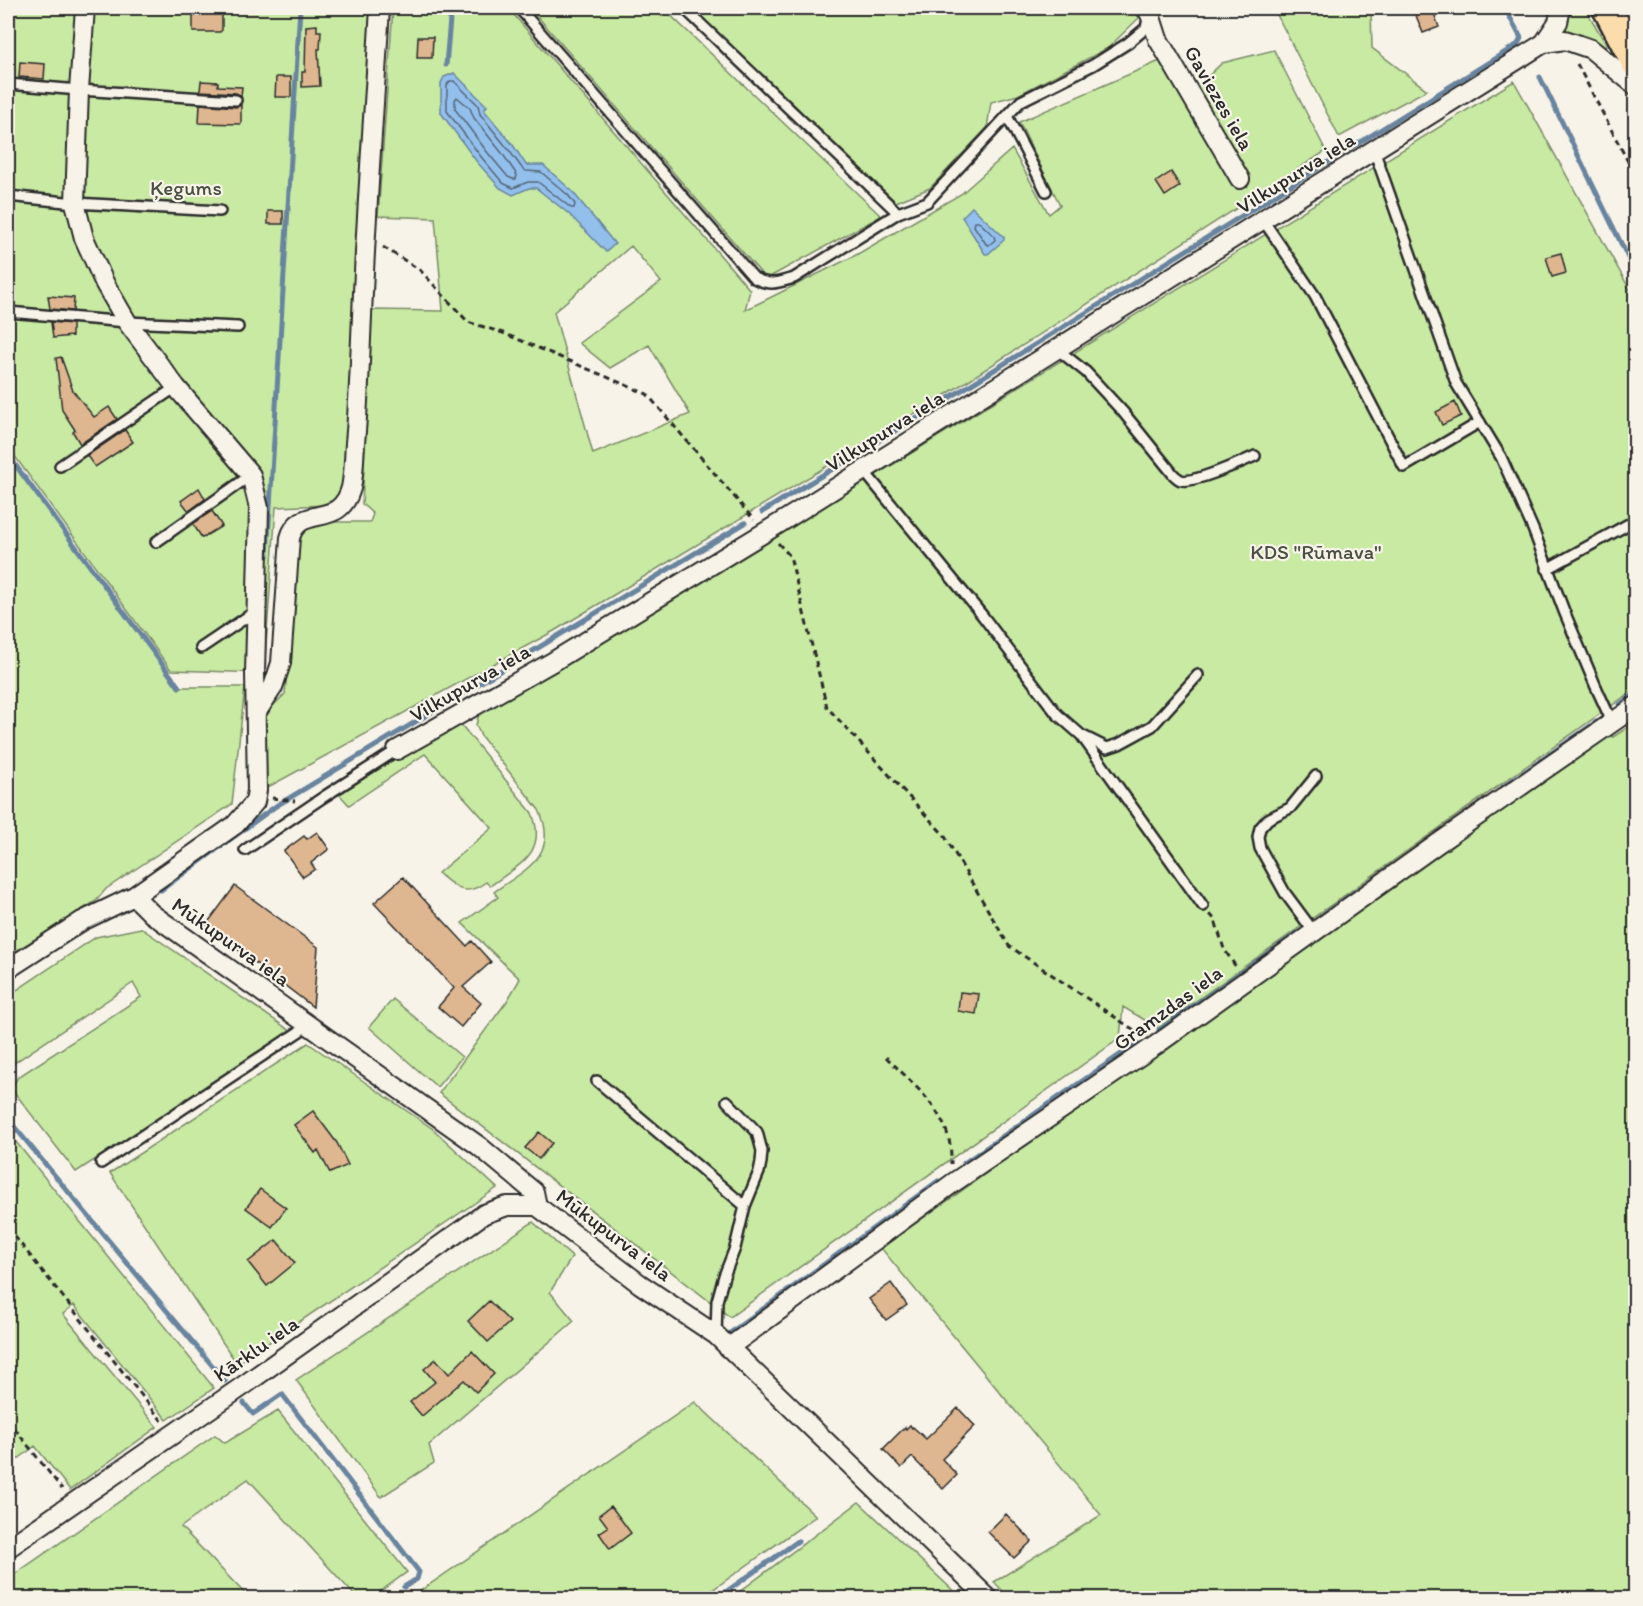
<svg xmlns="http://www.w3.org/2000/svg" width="1643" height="1606" viewBox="0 0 1643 1606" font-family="Itim,sans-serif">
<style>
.green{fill:#c8eaa3;stroke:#7a8a67;stroke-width:1.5;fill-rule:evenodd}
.water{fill:#93bfec;stroke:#69849f;stroke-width:1.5}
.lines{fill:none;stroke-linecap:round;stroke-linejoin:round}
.shore{stroke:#556678;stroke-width:1.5}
.stream{stroke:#69849f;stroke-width:5}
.building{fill:#deb68f;stroke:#2b2b2b;stroke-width:1.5}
.service-casing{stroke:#2b2b2b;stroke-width:14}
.minor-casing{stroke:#2b2b2b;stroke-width:22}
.trunk-casing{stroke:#2b2b2b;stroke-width:33}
.path{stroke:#2b2b2b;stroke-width:3;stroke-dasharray:6 4.5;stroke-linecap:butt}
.service{stroke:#f7f3e8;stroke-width:9}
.minor{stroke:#f7f3e8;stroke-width:18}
.trunk{stroke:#fbddab;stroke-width:28}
.labels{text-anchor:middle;stroke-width:4.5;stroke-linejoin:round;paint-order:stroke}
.street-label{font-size:21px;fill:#2b2b2b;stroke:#f7f3e8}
.park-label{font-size:21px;fill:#4a5143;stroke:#f7f3e8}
</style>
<rect width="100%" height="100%" fill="#f7f3e8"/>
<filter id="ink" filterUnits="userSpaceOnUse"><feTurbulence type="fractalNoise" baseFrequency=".0167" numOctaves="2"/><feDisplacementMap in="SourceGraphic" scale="12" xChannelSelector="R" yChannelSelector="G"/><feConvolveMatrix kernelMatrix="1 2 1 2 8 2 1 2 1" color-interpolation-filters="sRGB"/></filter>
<g filter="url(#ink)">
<!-- green -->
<path class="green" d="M8 8H376L346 485 329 505 276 507 264 673 171 670 8 447Z
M393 8H508L750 290 745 310 856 255 961 194 1012 149 1049 214 1060 205 1019 122 1162 60 1184 99 1222 63 1274 50 1326 151 950 392 554 631 261 791 263 716 285 694 298 532 318 522H370L373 514 362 504 372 310 443 311 435 218 378 216ZM631 246 661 282 579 343 610 368 649 345 690 414 593 454 554 312Z
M530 8H663L881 216 766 279Z
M692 8H1133L1139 18 1108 48 1018 95 991 102 987 128 930 188 896 202Z
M1275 8H1371L1372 48 1427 90 1339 137 1274 9Z
M1571 8H1585L1607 46 1602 47 1589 39 1568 33 1564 26Z
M1514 81 1635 299V689L1158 1028 1123 1007 1120 1038 730 1317 439 1093 507 1001 520 979 462 923 498 897 494 892C525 870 560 855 539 810L481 736 476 725 480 710 850 491Z
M8 455 179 687H245L232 804 106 889 96 901 8 956Z
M1635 719V1598H1010L994 1582 1101 1515 881 1248 1530 788 1610 734 1613 737 1627 728 1629 724Z
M459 722 532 813C548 854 518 865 490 886L486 882C464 898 456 888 438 873L492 828 425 754 349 805 338 793Z
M141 928 292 1032 76 1172 11 1088 18 1077 141 997 133 983 8 1067V996L96 937Z
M393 999 462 1057 437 1087 369 1027Z
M308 1043 433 1129 497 1188 237 1364 110 1173Z
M8 1132 214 1388 167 1420 74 1305 63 1314 157 1427 70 1490 35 1446 8 1467Z
M533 1222 572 1257 550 1292 574 1321 429 1445 434 1463 381 1497 296 1380Z
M695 1402 816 1516 701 1598H410Z
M278 1411 407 1572 371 1598H357L248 1479 181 1527 249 1598H8V1579L215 1435 225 1443Z
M859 1502 961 1598H731Z"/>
<!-- water -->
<path class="water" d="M454 73 487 106 484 110 513 145 526 165H543L572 191 615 244 606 252 569 214 536 188H529L513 195 500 188 477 162 441 113V83L444 77Z
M972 207 1004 237V240L988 254H985L962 217Z"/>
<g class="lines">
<!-- shore -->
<path class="shore" d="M450 81H454L478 105 480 114 508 149 522 168 526 171 541 172 568 195 575 204 574 208H571L538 182H528L513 188 503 183 482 158 447 111V85Z
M457 97 470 108 474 118 502 153 517 175 516 179H513L508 177 488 153 455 109V100Z
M975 222H979L994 236 995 240 989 245 986 244 974 226Z"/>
<!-- stream -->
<path class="stream" d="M446 65 451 8
M1540 77 1636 274
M8 455 179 687
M762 512 957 393 1518 44 1521 38 1505 8
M267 556 300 8
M1620 704 1636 693
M1503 787 1596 722
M161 890 276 806 745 523
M1321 916 1359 889
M1159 1030 1297 933
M8 1119 225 1381
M964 1163 1137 1043
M730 1333 938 1181
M244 1403 253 1414 282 1394 419 1572 417 1579 404 1587
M717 1598 798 1541"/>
</g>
<!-- building -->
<path class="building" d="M193 8H222V30L220 32H193Z
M1413 8H1432L1439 27 1423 33Z
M317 25V31H321L320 49H318L320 86 302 87V72H305L306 26Z
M418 37H433L432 58H417Z
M20 62 45 64 44 79 19 77Z
M276 77H291V97H275Z
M201 81 218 82V86L242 87 241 96 236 93 200 91Z
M200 104 236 107 241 105V124L199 123Z
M1171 172 1180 186 1165 196 1156 182Z
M268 211H283V224H268Z
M1561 253 1566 273 1552 277 1546 257Z
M48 296 74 298 73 311 50 309Z
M51 322 72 324V336L53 338Z
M61 357 73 391 94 417 109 407 117 419 80 444 73 432 75 430 62 410 56 358Z
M1455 402 1461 416 1442 425 1436 412Z
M125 430 133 442 95 467 87 456Z
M199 488 205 499 189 511 181 501Z
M212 511 222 526 202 538 193 524Z
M317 832 329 849 311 863 315 869 303 877 284 851 304 836 307 839Z
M403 877 467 946 472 941 491 962 463 987 481 1003 461 1027 438 1007 454 988 374 903Z
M235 886 318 947 313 1007 206 925Z
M960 992 979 994 976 1014 958 1011Z
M313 1111 337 1143 348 1165 330 1173 318 1150 315 1153 294 1125Z
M539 1132 552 1143 539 1159 525 1148Z
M260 1189 286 1208 272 1227 246 1208Z
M276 1240 295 1263 267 1286 248 1262Z
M891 1283 907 1305 886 1320 869 1299Z
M489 1301 510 1322 488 1342 468 1321Z
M472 1351 494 1374 476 1392 464 1380 422 1416 410 1402 435 1382 424 1369 436 1359 449 1374Z
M958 1408 975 1426 942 1459 957 1475 943 1489 912 1457 901 1468 883 1449 905 1427 906 1429 910 1425 912 1428 913 1427 926 1439Z
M611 1506 631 1533 610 1549 599 1533 608 1527 599 1515Z
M1006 1514 1032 1541 1014 1558 988 1532Z"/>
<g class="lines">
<defs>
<path id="service" d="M519 8 754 278C770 286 777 283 794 278L898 213 927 202 1021 101 1093 65 1128 43 1146 28 1148 19
M684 8 898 213
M8 84 79 90 236 100
M1007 116 1046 191
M1374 150 1456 383 1501 457 1533 529 1564 611 1596 687 1612 722
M8 196 75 203 220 211
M1263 220 1315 296 1404 467 1480 422
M8 312 127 322 238 327
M1057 349 1086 372 1123 412 1173 474C1175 476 1178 479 1181 480 1192 484 1242 462 1255 456
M60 466 176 387
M864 471 982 615 1057 714 1081 735 1203 906
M156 542 251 475
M1547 569 1636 520
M201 648 256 611
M1083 736 1107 748 1119 744 1152 726 1198 675
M245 850 325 796 397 750
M1314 932 1285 893 1260 848 1258 837 1260 828 1268 819 1290 808 1316 776
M597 1081 745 1206
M101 1163 309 1025
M716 1335 717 1301 724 1276 735 1248 745 1206 759 1172 761 1162 762 1151 757 1132 727 1101"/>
<path id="minor" d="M1146 8 1150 14 1158 39 1240 179
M1544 43 1558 22 1561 8
M256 713 273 687 281 663 290 538C300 502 339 531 351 488 354 474 354 457 355 443 359 400 360 358 362 316 366 213 374 110 380 8
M397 750 554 661 767 531 1544 43 1565 40 1591 49 1636 86
M134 896 152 914 479 1146 534 1192 537 1206 640 1284 716 1335 988 1598
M8 969 82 921 134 896 235 825 255 802 257 790 255 673 259 508 251 475 176 387 127 322 105 284 84 238 75 203 79 90 85 8
M728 1348 953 1183 1156 1045 1437 844 1636 706
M8 1548 240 1388 484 1214 507 1206H537"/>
<path id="trunk" d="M1607 8 1636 63"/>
</defs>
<!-- service casing -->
<use href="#service" class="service-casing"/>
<!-- minor casing -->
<use href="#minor" class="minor-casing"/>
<!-- trunk casing -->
<use href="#trunk" class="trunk-casing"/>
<!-- path -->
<path class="path" d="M1577 64 1636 177
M383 247 420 270 468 322 503 333 647 394 754 520
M778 543 790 556 827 707 944 835 1009 946 1140 1034
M272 798 295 801
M1210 914 1215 920 1224 949 1236 967
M886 1057C908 1079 942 1107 949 1140 951 1147 951 1156 951 1164
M8 1228 162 1421
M8 1420 62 1489"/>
<!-- service -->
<use href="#service" class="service"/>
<!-- minor -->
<use href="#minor" class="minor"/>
<!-- trunk -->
<use href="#trunk" class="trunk"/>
</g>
</g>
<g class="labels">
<!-- street labels -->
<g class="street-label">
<text transform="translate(1219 98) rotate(60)" y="7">Gaviezes iela</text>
<text transform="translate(1296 173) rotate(-32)" y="7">Vilkupurva iela</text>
<text transform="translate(885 431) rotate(-32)" y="7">Vilkupurva iela</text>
<text transform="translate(470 683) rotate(-30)" y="7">Vilkupurva iela</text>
<text transform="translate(231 942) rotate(35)" y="7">Mūkupurva iela</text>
<text transform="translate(1168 1008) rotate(-36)" y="7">Gramzdas iela</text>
<text transform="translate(614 1235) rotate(37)" y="7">Mūkupurva iela</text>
<text transform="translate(256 1349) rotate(-35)" y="7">Kārklu iela</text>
</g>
<!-- park labels -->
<g class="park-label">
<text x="186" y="195">Ķegums</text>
<text x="1316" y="559">KDS "Rūmava"</text>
</g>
</g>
<!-- margin -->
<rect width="1643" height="1606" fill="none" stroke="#f7f3e8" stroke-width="30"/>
<rect x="15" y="15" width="1613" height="1576" fill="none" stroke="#2b2b2b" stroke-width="2" filter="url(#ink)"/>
</svg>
